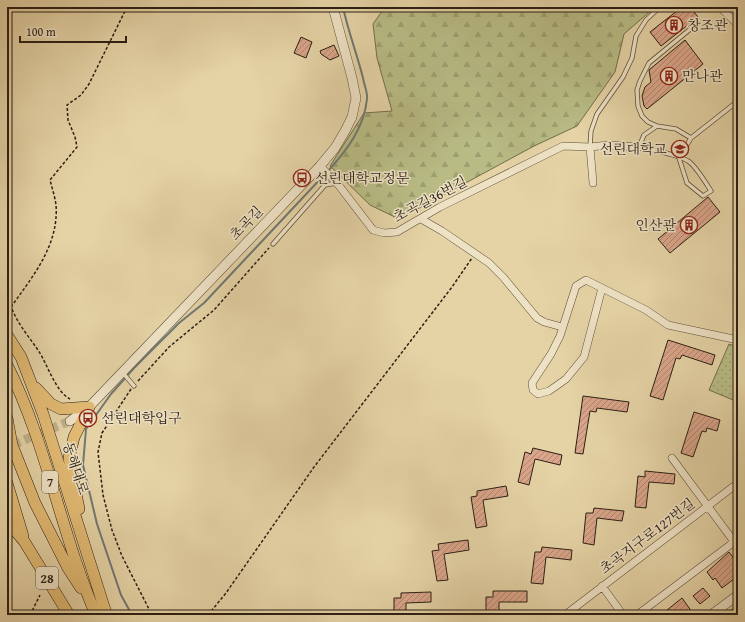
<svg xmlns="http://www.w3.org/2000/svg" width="745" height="622" viewBox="0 0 745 622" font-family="'Gentium Book Plus','Noto Serif KR',serif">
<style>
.forest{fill:url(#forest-firs);stroke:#726d4c}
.park{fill:url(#park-dots);stroke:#726d4c}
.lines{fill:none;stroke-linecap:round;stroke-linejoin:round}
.stream{stroke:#6f7874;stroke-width:2}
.building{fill:url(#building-hatch);stroke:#2b1f15}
.tertiary-tunnel{stroke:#c0af89;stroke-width:9;stroke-dasharray:9 4.5;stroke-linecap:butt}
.service-casing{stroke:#5a4c39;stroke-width:5}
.minor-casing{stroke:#5a4c39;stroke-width:8}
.tertiary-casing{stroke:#5a4c39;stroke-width:10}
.primary-casing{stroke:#2b1f15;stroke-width:12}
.path{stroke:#2b1f15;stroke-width:1.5;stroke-dasharray:3 2;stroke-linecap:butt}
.service{stroke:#eee2c5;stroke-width:3.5}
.minor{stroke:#eee2c5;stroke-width:7}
.tertiary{stroke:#eee2c5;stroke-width:9}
.primary{stroke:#e2ba73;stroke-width:11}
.labels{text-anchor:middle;stroke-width:3;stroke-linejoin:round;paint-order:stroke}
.shield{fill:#eee2c5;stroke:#665a4a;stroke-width:1}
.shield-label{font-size:13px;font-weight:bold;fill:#2b1f15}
.poi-label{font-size:14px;fill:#2b1f15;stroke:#eee2c5;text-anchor:start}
.street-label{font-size:14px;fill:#2b1f15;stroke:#eee2c5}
</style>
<defs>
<pattern id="forest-firs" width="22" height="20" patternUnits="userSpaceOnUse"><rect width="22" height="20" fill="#b8bb84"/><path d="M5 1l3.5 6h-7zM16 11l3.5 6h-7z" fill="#9ea071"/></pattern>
<pattern id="park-dots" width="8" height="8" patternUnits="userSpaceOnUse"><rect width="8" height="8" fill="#b8bb84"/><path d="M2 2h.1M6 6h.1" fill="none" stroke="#9ea071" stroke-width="1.8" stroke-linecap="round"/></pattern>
<pattern id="building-hatch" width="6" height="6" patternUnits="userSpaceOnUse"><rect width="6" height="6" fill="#daa58a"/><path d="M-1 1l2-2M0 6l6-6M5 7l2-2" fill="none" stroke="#b18670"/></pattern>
</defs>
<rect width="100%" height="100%" fill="#e5d3a6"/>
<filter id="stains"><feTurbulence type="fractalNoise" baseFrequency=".005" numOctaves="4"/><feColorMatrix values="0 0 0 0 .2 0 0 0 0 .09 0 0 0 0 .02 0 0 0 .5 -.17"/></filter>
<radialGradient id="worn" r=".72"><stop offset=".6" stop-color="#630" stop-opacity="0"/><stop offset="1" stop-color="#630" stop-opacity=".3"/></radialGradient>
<!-- forest -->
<path class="forest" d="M385 7H655L624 34 615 72 577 126 534 146 399 219 370 205 330 166 364 113 392 111 377 58 373 24Z"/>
<!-- park -->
<path class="park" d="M729 344 738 347V402L709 390Z
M738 605V615H724Z"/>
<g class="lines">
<!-- stream -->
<path class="stream" d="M328 171C347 150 364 128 367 99 368 93 364 85 363 78 357 54 348 31 343 7
M132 615 121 595 97 524 83 465 86 429 111 394 134 368 179 323 204 303 325 174"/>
</g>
<!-- building -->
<path class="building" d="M682 7H690L698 17 661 46 650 32Z
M301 37 312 42 306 58 294 53Z
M685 40 703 64 647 109 644 106 642 96 645 87 651 82 649 70Z
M334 45 339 56 330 60 321 54 320 51Z
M708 197 720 212 670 253 658 239Z
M668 340 715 355 712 365 682 355 680 359 676 358 663 400 650 396Z
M583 396 629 402 627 412 597 408 596 412 590 411 583 454 575 453Z
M694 412 720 420 717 431 707 428 706 432 702 431 693 457 681 453Z
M533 448 562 455 560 465 535 459 529 485 518 482 525 452 531 454Z
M645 471 675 474 674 484 649 482 646 508 635 507 638 476 645 477Z
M506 486 508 496 483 500 487 526 476 528 471 497 477 496V491Z
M594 508 624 511 622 521 597 518 594 545 583 543 586 513H593Z
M468 540 469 550 444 554 448 580 437 581 432 551 439 550 438 544Z
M542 547 572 550 571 560 546 557 543 584 531 583 535 552H541Z
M729 552 738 564V576L722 588 715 578 713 580 707 572Z
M703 588 710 596 700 604 693 596Z
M493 591H527V602H499V615H486V597H493Z
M431 592V602L406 603V615H394V598H401V593Z
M682 598 692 612 689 615H661Z"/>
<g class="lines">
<!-- tertiary-tunnel -->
<path class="tertiary-tunnel" d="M12 445 70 421"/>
<defs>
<path id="service" d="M657 126 648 122 642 116 638 106 637 90 640 81 649 63 694 26
M691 138 676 129 657 126 644 135 639 147C652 150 677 154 688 161 695 165 706 183 711 191L703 196 687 183 679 158 691 138 738 101
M590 147 591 131 597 114 623 77 632 58 636 36 646 20 660 7
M273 244 325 185 337 183
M123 373 134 386"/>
<path id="minor" d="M720 7 738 25
M590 147 593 183
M320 166 337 183 373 230 384 233 397 232 440 207 563 146 590 147 608 145 639 147
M421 219 442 231 489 263 503 277 537 318 544 322 562 327
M602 288 584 357 566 379 549 391 538 394 533 390 532 383 551 354 560 336 576 286 586 280 646 310 668 325 738 340
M672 458 738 547
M602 586 623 615
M565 615 738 483
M637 615 738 539"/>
<path id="tertiary" d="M70 421 89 407 320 166 335 148 345 131 352 117 356 98 352 78 333 7
M711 615 738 595"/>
<path id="primary" d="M7 335 21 357 43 414 104 607 107 615
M7 365C47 444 61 534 96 615
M36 388 51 404 61 409 89 407
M7 418 12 445 35 503 68 568 81 588
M7 483 23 536
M79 509 69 458 74 437 89 407
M7 521 24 541 69 615"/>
</defs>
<!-- service casing -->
<use href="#service" class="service-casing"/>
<!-- minor casing -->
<use href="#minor" class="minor-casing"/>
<!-- tertiary casing -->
<use href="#tertiary" class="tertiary-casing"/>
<!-- primary casing -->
<use href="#primary" class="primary-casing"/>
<!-- path -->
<path class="path" d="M7 285C12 294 8 301 12 309 18 324 29 337 38 350 48 365 55 391 70 399
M11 307C33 276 59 245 56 205 55 197 52 188 50 180L77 147 75 137 68 120 67 105 81 95 89 84 127 7
M138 381 169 347 214 310 269 248
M131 389 102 433 98 452 103 495 112 530 122 556 152 615
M30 615 40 595
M208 615 226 593 314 467 452 287 472 258"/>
<!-- service -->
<use href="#service" class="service"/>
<!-- minor -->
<use href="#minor" class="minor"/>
<!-- tertiary -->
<use href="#tertiary" class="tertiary"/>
<!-- primary -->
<use href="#primary" class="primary"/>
</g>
<!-- icons -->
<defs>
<symbol id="building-ring" viewBox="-11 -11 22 22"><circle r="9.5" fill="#eee2c5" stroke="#8f2418" stroke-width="1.5"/><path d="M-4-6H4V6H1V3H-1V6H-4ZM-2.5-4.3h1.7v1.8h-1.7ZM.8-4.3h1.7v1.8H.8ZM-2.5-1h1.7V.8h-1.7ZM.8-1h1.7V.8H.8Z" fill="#8f2418"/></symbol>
<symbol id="university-ring" viewBox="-11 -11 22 22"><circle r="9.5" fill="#eee2c5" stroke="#8f2418" stroke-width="1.5"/><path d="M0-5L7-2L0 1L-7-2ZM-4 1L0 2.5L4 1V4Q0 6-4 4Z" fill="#8f2418"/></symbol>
<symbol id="bus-ring" viewBox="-11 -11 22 22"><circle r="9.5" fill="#eee2c5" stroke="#8f2418" stroke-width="1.5"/><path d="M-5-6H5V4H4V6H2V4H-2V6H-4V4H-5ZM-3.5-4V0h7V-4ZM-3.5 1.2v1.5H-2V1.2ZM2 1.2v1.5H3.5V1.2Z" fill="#8f2418"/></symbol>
</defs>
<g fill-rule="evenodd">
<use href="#building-ring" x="664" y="15" width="20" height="20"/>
<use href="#building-ring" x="659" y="66" width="20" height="20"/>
<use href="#university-ring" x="670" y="139" width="20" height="20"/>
<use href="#bus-ring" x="292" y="168" width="20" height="20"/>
<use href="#building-ring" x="679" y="215" width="20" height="20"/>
<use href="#bus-ring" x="78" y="408" width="20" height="20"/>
</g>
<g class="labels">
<!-- shield labels -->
<g class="shield">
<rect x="42" y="471" width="16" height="22" rx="3"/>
<rect x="36" y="567" width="22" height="22" rx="3"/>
</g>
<g class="shield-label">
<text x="50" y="487">7</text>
<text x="47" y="583">28</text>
</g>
<!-- poi labels -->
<g class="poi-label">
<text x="687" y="30">창조관</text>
<text x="682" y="81">만나관</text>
<text x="667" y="154" text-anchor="end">선린대학교</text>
<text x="315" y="183">선린대학교정문</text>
<text x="676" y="230" text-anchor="end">인산관</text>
<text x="101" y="423">선린대학입구</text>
</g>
<!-- street labels -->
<g class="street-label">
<text transform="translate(430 199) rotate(-28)" y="5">초곡길36번길</text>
<text transform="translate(246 223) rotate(-46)" y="5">초곡길</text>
<text transform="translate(76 468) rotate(72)" y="5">동해대로</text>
<text transform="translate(647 536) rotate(-37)" y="5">초곡지구로127번길</text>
</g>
</g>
<!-- margin -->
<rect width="745" height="622" fill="none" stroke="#e5d3a6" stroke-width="24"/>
<rect x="8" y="8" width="729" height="606" fill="none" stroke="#2b1f15" stroke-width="2"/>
<rect x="12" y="12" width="721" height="598" fill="none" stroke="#2b1f15"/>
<!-- scale -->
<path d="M20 36v6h106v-6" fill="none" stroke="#2b1f15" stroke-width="2"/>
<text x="26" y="36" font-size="12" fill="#2b1f15" stroke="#eee2c5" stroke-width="3" paint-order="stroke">100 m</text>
<rect width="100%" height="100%" filter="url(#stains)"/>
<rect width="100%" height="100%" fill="url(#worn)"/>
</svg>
